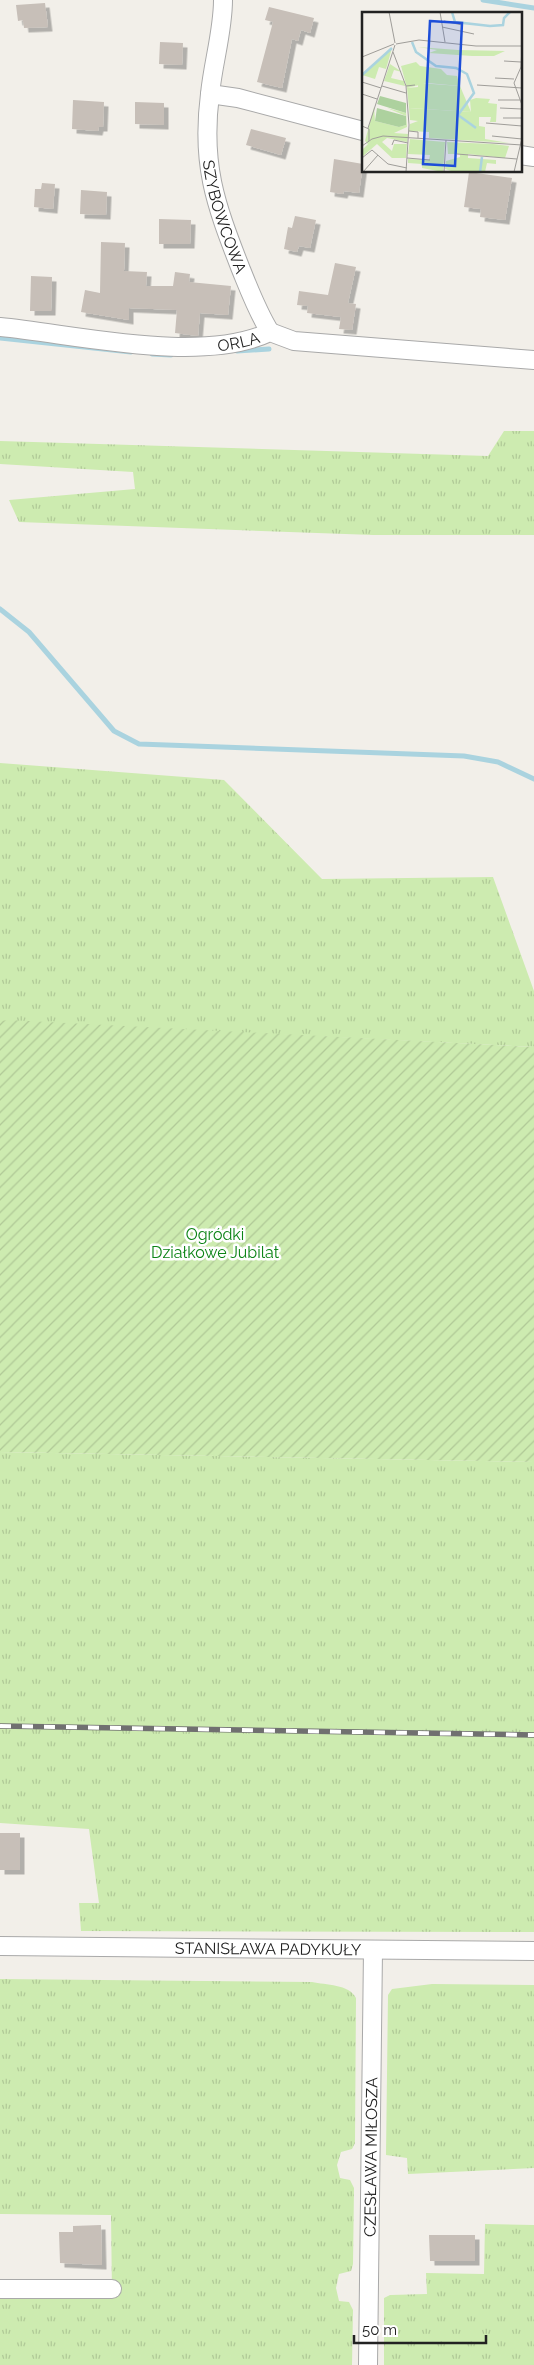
<svg xmlns="http://www.w3.org/2000/svg" width="534" height="2365" viewBox="0 0 534 2365" font-family="Raleway,sans-serif">
<style>
.grass{fill:url(#grass-tufts)}
.garden{fill:url(#garden-furrows)}
.lines{fill:none;stroke-linecap:round;stroke-linejoin:round}
.stream{stroke:#aad3df;stroke-width:5}
.building{fill:#c7bfb8;filter:url(#shadow)}
.minor-casing{stroke:#a9a9a9;stroke-width:20}
.minor{stroke:#fff;stroke-width:18}
.rail-casing{stroke:#707070;stroke-width:5.5}
.rail{stroke:#fff;stroke-width:4;stroke-dasharray:11;stroke-linecap:butt}
.labels{text-anchor:middle;stroke-width:5;stroke-linejoin:round;paint-order:stroke}
.street-label{font-size:16px;fill:#222;stroke:#fff}
.park-label{font-size:16px;fill:#0c8416;stroke:#fff}
.inset-river{fill:none;stroke:#aad3df;stroke-width:2.5}
.inset-road{fill:none;stroke:#9f9d99;stroke-width:1}
.view{fill:#1d4ed8;fill-opacity:0.15;stroke:#1d4ed8;stroke-width:2.5}
.inset-edge{fill:none;stroke:#222;stroke-width:2.5}
</style>
<defs>
<pattern id="grass-tufts" width="24" height="20" patternUnits="userSpaceOnUse" patternTransform="scale(1.25)"><rect width="24" height="20" fill="#cdebb0"/><path d="M3 7l-1-3M5 7V3M7 7l1-3M15 17l-1-3M17 17v-4M19 17l1-3" fill="none" stroke="#b0c997"/></pattern>
<pattern id="garden-furrows" width="10" height="10" patternUnits="userSpaceOnUse" patternTransform="scale(1.25)"><rect width="10" height="10" fill="#cdebb0"/><path d="M-1 1l2-2M0 10L10 0M9 11l2-2" fill="none" stroke="#b0c997"/></pattern>
<filter id="shadow"><feDropShadow dx="4.5" dy="4.5" stdDeviation="0" flood-color="#0004"/></filter>
</defs>
<rect width="100%" height="100%" fill="#f2efe9"/>
<!-- grass -->
<path class="grass" d="M504 431H534V535H373L19 522 9 500 135 489 133 472 0 464V441L488 456Z
M0 763 224 780 322 879 493 877 534 991V1047L0 1021Z
M0 1452 534 1462V1932L81 1931 79 1903H99L89 1829 0 1823Z
M0 1979 312 1982C326 1985 349 1984 356 1998L355 2143 352 2149 341 2152 337 2165 340 2178 350 2180 354 2188 353 2264 351 2271 339 2274 336 2288 339 2301 349 2302 353 2310 352 2365H0V2294H112L111 2215 0 2214Z
M432 1984 534 1985V2168L408 2174 407 2158 386 2155 388 1995 392 1989Z
M485 2224 534 2225V2365H384V2298L390 2295 427 2294 426 2273 484 2274Z"/>
<!-- garden -->
<path class="garden" d="M9 1020 534 1047V1462L0 1452V1021Z"/>
<g class="lines">
<!-- stream -->
<path class="stream" d="M483 0 534 8
M0 338 131 352
M237 351 269 349
M152 354 171 355
M0 609 29 632 114 731 139 744 464 756 498 762 534 779"/>
</g>
<!-- building -->
<path class="building" d="M45 3 48 27 24 28 23 20 18 21 16 5Z
M269 7 314 18 310 33 301 30 298 41 292 39 282 88 257 82 273 22 265 20Z
M160 42 183 43 182 65 159 64Z
M73 100 104 102 103 127H99L98 131 72 129Z
M135 102 164 103V125L135 124Z
M251 129 286 138 281 155 246 145Z
M334 159 363 164 359 193 344 191 343 194 330 192Z
M469 172 512 178 505 220 480 217 481 209 464 207Z
M42 183 55 184 53 209 34 207 35 189H41Z
M81 190 107 192 106 215 80 214Z
M295 216 316 220 310 248 299 246 297 252 284 249 288 227 292 228Z
M159 219 191 220 190 244H159Z
M101 242 125 243 124 271 147 272 146 286H173L175 272 190 274 189 282 231 286 228 315 200 313 198 336 175 333 177 310 129 308V320L81 312 85 290 100 293Z
M335 263 356 267 348 303 356 304 352 330 339 329 341 317 307 313 308 306 297 305 299 291 328 295Z
M31 276 52 277 51 311H30Z
M0 1833H20V1870H0Z
M101 2225 102 2265 60 2263 59 2232H73V2226Z
M429 2235H475V2261H430Z"/>
<g class="lines">
<defs>
<g id="minor">
<path id="s1" d="M223 0C223 31 213 63 210 94 201 164 215 203 240 267 249 289 257 311 270 332"/>
<path d="M210 94 238 98 363 131"/>
<path d="M520 155 534 157"/>
<path id="s2" d="M0 327C75 334 201 365 270 332L294 341 534 360"/>
<path id="s3" d="M0 1946 534 1951"/>
<path d="M0 2289H112"/>
<path id="s4" d="M368 2365 373 1950"/>
</g>
</defs>
<!-- minor casing -->
<use href="#minor" class="minor-casing"/>
<!-- minor -->
<use href="#minor" class="minor"/>
<defs>
<path id="rail" d="M0 1726 534 1735"/>
</defs>
<!-- rail casing -->
<use href="#rail" class="rail-casing"/>
<!-- rail -->
<use href="#rail" class="rail"/>
</g>
<g class="labels">
<!-- street labels -->
<g class="street-label">
<text dy="6" stroke="none"><textPath href="#s1" startOffset="220">SZYBOWCOWA</textPath></text>
<text dy="6" stroke="none"><textPath href="#s2" startOffset="240">ORLA</textPath></text>
<text dy="6" stroke="none"><textPath href="#s3" startOffset="268">STANISŁAWA PADYKUŁY</textPath></text>
<text dy="6" stroke="none"><textPath href="#s4" startOffset="208">CZESŁAWA MIŁOSZA</textPath></text>
</g>
<!-- park labels -->
<g class="park-label">
<text x="215" y="1240">Ogródki<tspan x="215" dy="18">Działkowe Jubilat</tspan></text>
</g>
</g>
<!-- overview -->
<g transform="translate(362 12)">
<rect width="160" height="160" fill="#f2efe9"/>
<path d="M56 35 96 38 143 39 132 44H110L67 41 75 38ZM30 36 24 57 17 55 13 67 0 63ZM54 50 58 54 79 57 85 63 95 64 98 74 65 71 45 76 39 54ZM28 52 40 60 32 58 29 66 42 69 43 74 22 69ZM114 86 128 87 126 91 135 92 134 110H128L129 105H117V114L123 115V127L147 131 67 126V120L47 119 48 112 56 109 48 108 47 96 109 100 108 88ZM12 95 13 109 37 115 44 113V104L25 96 44 101 45 115 32 121 46 122 45 130 25 126 20 130 30 139 32 132H45L44 146H30L15 132 0 145V138L6 132 3 129ZM48 127 83 130 81 160 60 156V152L46 151V147L67 148 68 143 46 142ZM85 130 131 132 147 134 143 146 106 142V146L134 148V152L125 151 123 160H92L83 157 84 149 98 145V142H86Z" fill="#cdebb0"/>
<path d="M18 84 44 91V101L15 92ZM15 96 44 104V113L37 115 13 109Z" fill="#add19e"/>
<path d="M56 71 98 74 109 100 47 96 45 76 56 75Z" fill="#cdebb0"/>
<path class="inset-river" d="M90 0 93 10 128 14 141 13 142 6 148 0M50 30 54 40 74 54 94 56 105 62 112 81 96 103 114 116M0 63 30 36M118 160 120 145"/>
<path class="inset-road" d="M27 0 33 31M78 0 83 30M82 9 100 13M80 15 112 22M34 32 57 28 114 34H160M160 34 159 55 152 71 160 93M31 40 44 74M0 45 32 32M142 49 159 50M133 66 152 67M0 70 19 76M115 73 160 76M20 74 44 81M0 82 15 87M136 88H158M138 96 160 97M141 106H160M124 111 160 114M0 114 7 117V129M6 116 33 33M47 119 56 120V126M130 124 160 127M30 133 32 128 46 131M0 134 10 127 21 124 160 133M95 142 155 147M0 146 10 138 26 152 45 156M45 146 68 148M1 160 16 143M44 160 47 113 44 74 53 73M82 160 84 128M152 160 160 126"/>
<path class="view" d="M68 9 100 11 93 154 61 152Z"/>
<rect width="160" height="160" class="inset-edge"/>
</g>
<!-- scale -->
<path d="M354 2335v8h132v-8" fill="none" stroke="#222222" stroke-width="2.5"/>
<text x="362" y="2335" font-size="15" fill="#222222" stroke="#ffffff" stroke-width="4" paint-order="stroke">50 m</text>
</svg>
